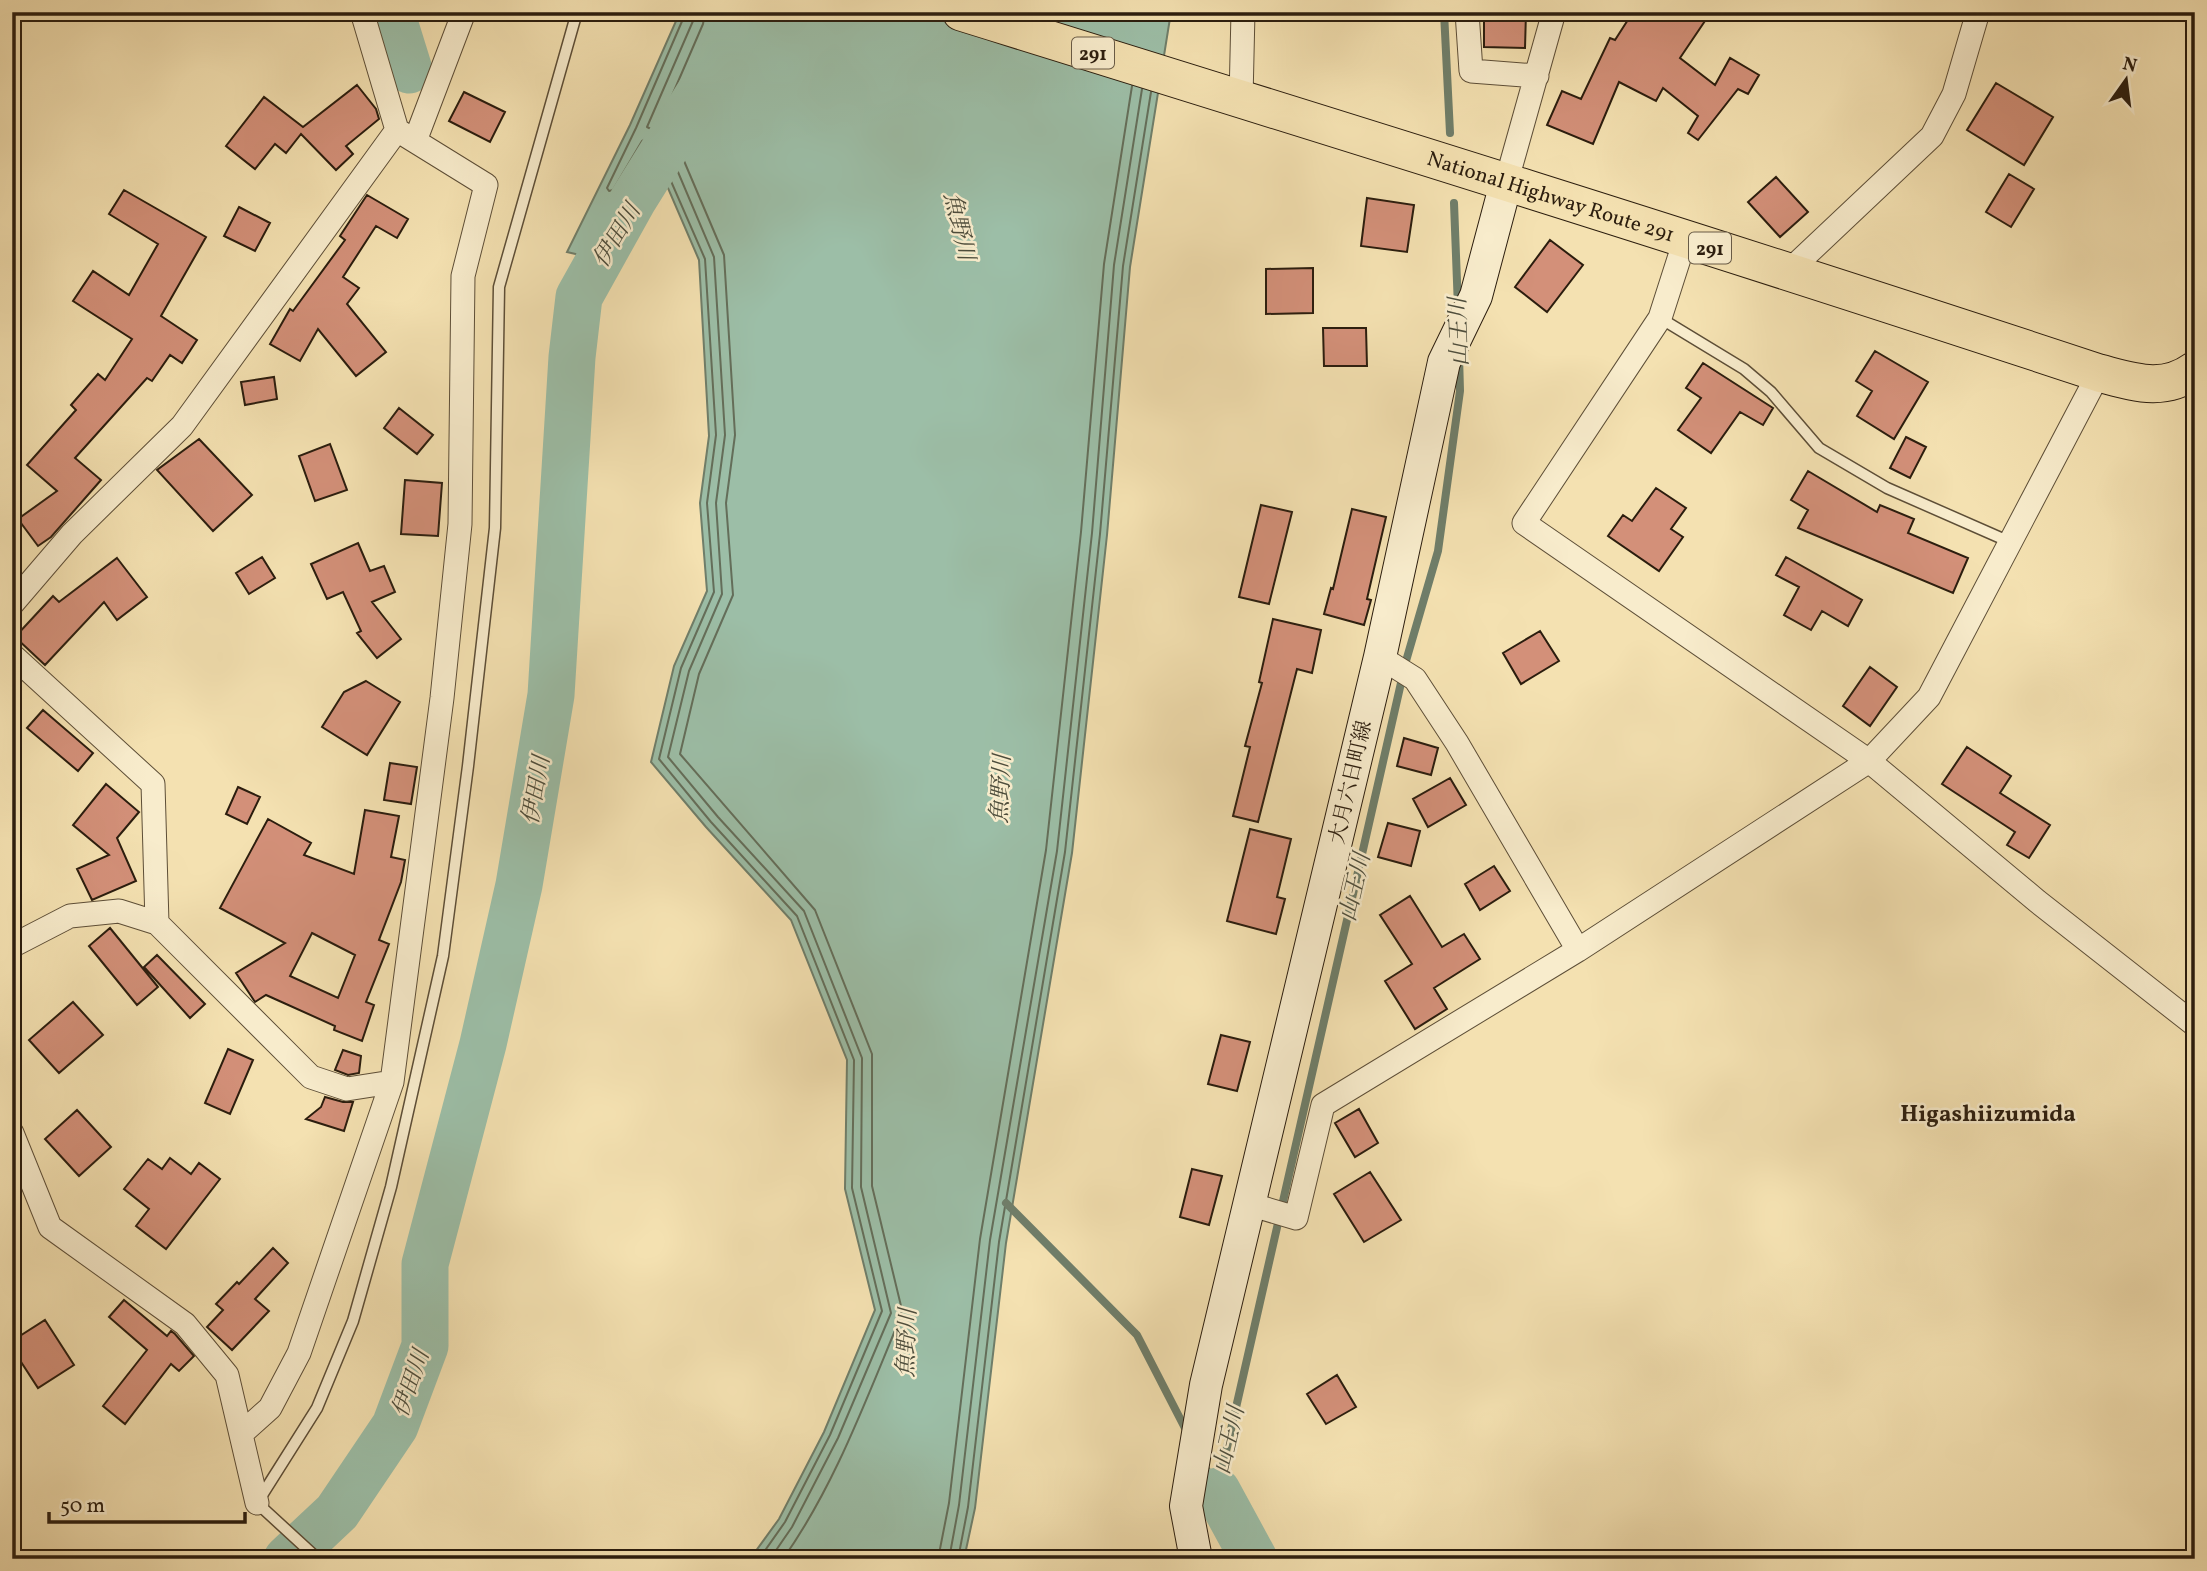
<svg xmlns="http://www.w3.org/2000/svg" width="2207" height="1571" viewBox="0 0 2207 1571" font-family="Vollkorn,'Noto Serif JP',serif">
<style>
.water{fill:#9cbea7;stroke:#6f7e6a;stroke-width:2}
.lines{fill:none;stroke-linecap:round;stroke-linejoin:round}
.shore{stroke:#646e5a;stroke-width:2}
.stream{stroke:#6f7e6a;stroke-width:8}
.river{stroke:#9cbea7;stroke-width:47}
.building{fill:#d39079;stroke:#2b1d0e;stroke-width:2;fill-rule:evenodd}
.service-casing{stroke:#5d4e37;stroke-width:13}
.minor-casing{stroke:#5d4e37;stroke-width:25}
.secondary-casing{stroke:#2b1d0e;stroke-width:34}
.trunk-casing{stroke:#2b1d0e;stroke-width:39}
.service{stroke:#f8eccc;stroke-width:10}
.minor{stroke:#f8eccc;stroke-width:23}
.secondary{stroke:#f8eccc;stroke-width:32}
.trunk{stroke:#f4e1b1;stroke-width:37}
.labels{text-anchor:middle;stroke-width:5;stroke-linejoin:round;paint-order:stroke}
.shield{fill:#f8eccc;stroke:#685b47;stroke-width:2}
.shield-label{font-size:19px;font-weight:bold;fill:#2b1d0e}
.street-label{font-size:21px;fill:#2b1d0e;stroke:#f8eccc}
.water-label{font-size:23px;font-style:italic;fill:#4d4d3c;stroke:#f8eccc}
.neighbourhood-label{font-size:23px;font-weight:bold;fill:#2b1d0e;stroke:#f8eccc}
</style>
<rect width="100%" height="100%" fill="#f4e1b1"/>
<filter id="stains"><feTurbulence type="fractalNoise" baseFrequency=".00286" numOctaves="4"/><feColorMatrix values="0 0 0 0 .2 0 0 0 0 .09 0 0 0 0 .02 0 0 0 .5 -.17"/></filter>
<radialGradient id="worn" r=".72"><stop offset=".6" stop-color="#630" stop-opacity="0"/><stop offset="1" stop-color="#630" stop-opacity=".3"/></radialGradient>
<!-- water -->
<path class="water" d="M680 12H1171L1130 267 1107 535 1072 853 1006 1243 975 1508 964 1559H750L779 1519 824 1432 875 1310 845 1189 847 1060 791 920 706 827 651 762 674 666 707 591 700 503 709 436 699 260 649 144 584 256 567 252 630 125Z"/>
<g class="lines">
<!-- shore -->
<path class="shore" d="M686 12 636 128 607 188 609 191 613 190 642 141 648 138 653 140 705 259 716 435 707 503 714 592 681 668 659 759 711 822 797 916 854 1060 852 1188 882 1311 830 1435 785 1522 759 1559
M695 12 693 21 647 127 659 133 664 139 714 257 725 435 716 503 722 594 689 671 668 757 718 817 804 911 862 1058 861 1187 891 1313 838 1438 792 1527 770 1559
M705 12 703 24 661 121 673 135 724 255 735 435 726 503 733 595 699 674 680 754 815 910 872 1054V1186L902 1310 899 1321C865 1402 834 1487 783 1559
M938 1559 949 1503 980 1239 1046 850 1081 532 1104 264 1132 86
M949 1559 959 1505 990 1240 1057 851 1092 533 1114 265 1142 89
M958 1559 968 1507 999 1242 1065 852 1100 534 1123 266 1151 92"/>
<!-- stream -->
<path class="stream" d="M1444 12 1450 133
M1454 203 1458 308
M1006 1203 1137 1335 1187 1432
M1204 1465 1217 1491
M1217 1491 1406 661 1438 551 1460 391 1459 355"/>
<!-- river -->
<path class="river" d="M391 12 409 70
M1217 1491 1254 1559
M287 1559 337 1512 395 1426 425 1346V1264L483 1044 519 885 551 695 572 357 579 297 633 200 750 12"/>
</g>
<!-- building -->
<path class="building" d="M1484 12H1526L1525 48 1484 47Z
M1633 12H1711L1680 58 1715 85 1730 58 1759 75 1748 94 1738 89 1698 140 1688 133 1698 116 1663 88 1656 101 1619 82 1593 144 1547 125 1562 91 1581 99 1610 38 1615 40Z
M1996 83 2053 117 2024 165 1967 130Z
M357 85 376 109 379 119 346 146 353 154 336 170 301 134 286 153 275 144 255 169 226 146 264 97 303 127Z
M464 92 505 112 490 142 449 121Z
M2009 174 2034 189 2011 227 1986 212Z
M1776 177 1808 212 1780 237 1748 202Z
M124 190 206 237 161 316 197 340 182 363 170 355 152 381 147 378 75 458 101 480 51 537 38 546 18 519 57 491 27 465 76 410 71 405 98 374 105 380 132 339 73 301 93 271 129 295 158 244 109 214Z
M367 195 408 219 397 238 376 226 343 277 359 288 347 304 386 352 356 376 318 329 300 361 270 344 290 309 293 311 345 240 340 236Z
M1367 198 1414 205 1407 252 1361 246Z
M239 207 270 223 255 251 224 236Z
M1550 240 1583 265 1547 312 1515 287Z
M1313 268V313L1266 314V269Z
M1323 328H1366L1367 366H1324Z
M1875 351 1928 382 1894 439 1857 416 1872 391 1856 381Z
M1703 363 1773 408 1763 425 1740 412 1711 453 1678 430 1701 398 1686 388Z
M274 377 277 399 245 405 241 382Z
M399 408 433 435 417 454 384 428Z
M1906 437 1926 447 1910 478 1890 468Z
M199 439 252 495 213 531 157 470Z
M330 444 347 490 315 501 299 456Z
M1808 471 1877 512 1880 505 1914 519 1908 533 1968 558 1953 593 1798 528 1808 510 1791 500Z
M405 480 442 483 438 536 401 534Z
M1656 488 1686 508 1671 529 1683 537 1659 571 1608 536 1623 515 1632 521Z
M1261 505 1292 512 1269 604 1239 597Z
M1352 509 1386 517 1367 599 1371 600 1364 625 1324 614 1331 588 1333 589Z
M358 543 370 571 384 566 395 592 372 602 401 639 377 658 357 633 361 631 343 592 327 599 311 564Z
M262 557 275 578 249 594 236 573Z
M1786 557 1862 600 1848 626 1822 611 1811 630 1784 615 1799 587 1776 575Z
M117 558 147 597 117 620 104 602 45 665 15 637 53 596 59 602Z
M1273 619 1321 630 1312 673 1297 669 1258 822 1233 816 1250 747 1245 746 1262 683 1259 682Z
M1540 631 1559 661 1521 684 1503 653Z
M1870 667 1897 687 1870 726 1843 706Z
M366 681 400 702 367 755 322 727 344 692Z
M43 710 93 753 78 771 27 728Z
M1404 738 1438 748 1431 775 1397 766Z
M1967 747 2011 776 2000 793 2050 825 2029 858 2007 845 2015 832 1942 784Z
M390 763 417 767 411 804 384 800Z
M1450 778 1466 805 1428 827 1413 799Z
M106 784 139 812 117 838 136 881 92 900 77 869 109 855 73 825Z
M238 787 260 797 247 824 226 814Z
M365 810 399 816 391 857 405 860 401 882 379 940 389 944 366 1002 374 1005 362 1041 334 1030 335 1026 266 995 255 1002 236 973 285 943 220 908 268 819 311 843 304 855 354 874ZM312 933 355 955 338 998 290 976Z
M1388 823 1420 831 1411 866 1378 857Z
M1250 829 1291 839 1277 897 1285 899 1276 934 1227 921Z
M1494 866 1510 891 1480 910 1465 884Z
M1410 896 1442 947 1464 934 1480 959 1434 988 1447 1009 1415 1029 1385 981 1412 964 1380 915Z
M110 928 158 987 137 1005 89 946Z
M157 955 205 1004 190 1018 144 967Z
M73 1002 103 1035 59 1073 29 1040Z
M1221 1035 1250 1042 1237 1091 1208 1084Z
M228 1049 253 1060 230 1114 205 1103Z
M343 1050 361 1056 359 1073 348 1075 335 1070Z
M325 1097 343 1102H353L344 1131 306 1119 321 1107Z
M1359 1109 1378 1143 1355 1157 1335 1123Z
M77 1110 111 1147 79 1176 45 1139Z
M170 1158 191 1174 199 1163 220 1179 166 1249 136 1226 149 1209 124 1189 148 1159 162 1169Z
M1192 1169 1222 1176 1209 1225 1180 1217Z
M1370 1172 1401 1220 1364 1242 1334 1194Z
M273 1248 288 1263 255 1299 269 1311 232 1350 207 1327 223 1310 216 1304 237 1282 239 1284Z
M124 1300 167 1336 171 1331 175 1334 194 1356 179 1371 171 1364 125 1424 103 1406 147 1350 109 1317Z
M45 1320 74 1365 38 1388 12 1348V1341Z
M1337 1375 1356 1407 1326 1424 1307 1394Z"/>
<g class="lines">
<defs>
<path id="service" d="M1660 318 1744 369 1771 392 1819 448 1887 488 2010 542
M318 1559 257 1503 317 1408 353 1321 391 1187 443 956 468 766 495 528 499 287 577 12"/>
<path id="minor" d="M1467 12 1471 71 1537 76
M1241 99 1243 12
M415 141 464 12
M1506 183 1554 12
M1685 240 1660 318 1524 523 1869 761 2037 901 2195 1025
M1789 271 1932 136 1954 94 1978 12
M12 604 72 534 182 426 397 130
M12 655 153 784 157 923 311 1077 347 1089 392 1082
M1380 657 1415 679 1457 743 1578 950
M12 946 70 916 119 911 157 923
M12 1133 50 1227 185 1324 227 1375 257 1503
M1249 1204 1296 1218 1323 1105 1578 950 1869 761 1929 697 2099 373
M242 1433 270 1408 299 1353 392 1082 442 698 460 524 463 276 486 185 397 130 362 12"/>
<path id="secondary" d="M1196 1559 1186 1506 1206 1385 1380 657 1444 362 1476 296 1506 183"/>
<g id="trunk">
<path id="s1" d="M961 12C1341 130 1721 248 2099 373 2134 382 2163 393 2195 370"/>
</g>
</defs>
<!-- service casing -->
<use href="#service" class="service-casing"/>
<!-- minor casing -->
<use href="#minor" class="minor-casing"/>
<!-- secondary casing -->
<use href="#secondary" class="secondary-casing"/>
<!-- trunk casing -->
<use href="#trunk" class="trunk-casing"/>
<!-- service -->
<use href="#service" class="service"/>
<!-- minor -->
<use href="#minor" class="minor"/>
<!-- secondary -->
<use href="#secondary" class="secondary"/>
<!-- trunk -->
<use href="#trunk" class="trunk"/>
</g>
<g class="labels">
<!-- shield labels -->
<g class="shield">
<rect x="1072" y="37.5" width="42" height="31" rx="5"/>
<rect x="1689" y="232.5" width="42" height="31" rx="5"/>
</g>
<g class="shield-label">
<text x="1093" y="60">291</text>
<text x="1710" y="255">291</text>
</g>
<!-- street labels -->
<g class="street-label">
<text dy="7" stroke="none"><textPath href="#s1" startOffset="618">National Highway Route 291</textPath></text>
<text transform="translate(1350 782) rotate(-77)" y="7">大月六日町線</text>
</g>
<!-- water labels -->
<g class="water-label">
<text transform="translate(960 226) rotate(77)" y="8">魚野川</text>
<text transform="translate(616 235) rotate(-59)" y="8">伊田川</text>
<text transform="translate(1458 332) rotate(-92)" y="8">山王川</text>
<text transform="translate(1000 789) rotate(-87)" y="8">魚野川</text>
<text transform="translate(535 790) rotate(-80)" y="8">伊田川</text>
<text transform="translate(1354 887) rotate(-77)" y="8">山王川</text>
<text transform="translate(906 1343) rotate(-88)" y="8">魚野川</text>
<text transform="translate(410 1383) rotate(-71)" y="8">伊田川</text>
<text transform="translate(1228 1440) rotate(-77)" y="8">山王川</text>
</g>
<!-- neighbourhood labels -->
<g class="neighbourhood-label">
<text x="1988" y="1121">Higashiizumida</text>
</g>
</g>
<!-- margin -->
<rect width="2207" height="1571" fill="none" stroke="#f4e1b1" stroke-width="42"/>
<rect x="14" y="14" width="2179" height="1543" fill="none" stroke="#2b1d0e" stroke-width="3.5"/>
<rect x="21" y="21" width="2165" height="1529" fill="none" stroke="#2b1d0e" stroke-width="2"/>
<!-- north arrow -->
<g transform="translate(2126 80) rotate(14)" stroke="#f8eccc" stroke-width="5" paint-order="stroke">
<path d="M0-5L12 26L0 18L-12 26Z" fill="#2b1d0e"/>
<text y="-10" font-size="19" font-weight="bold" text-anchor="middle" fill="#2b1d0e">N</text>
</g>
<!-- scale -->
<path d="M49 1512v10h196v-10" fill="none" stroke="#2b1d0e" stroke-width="3.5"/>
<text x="60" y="1512" font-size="21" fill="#2b1d0e" stroke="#f8eccc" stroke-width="5" paint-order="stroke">50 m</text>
<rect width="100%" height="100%" filter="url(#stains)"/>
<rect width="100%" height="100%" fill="url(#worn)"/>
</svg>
